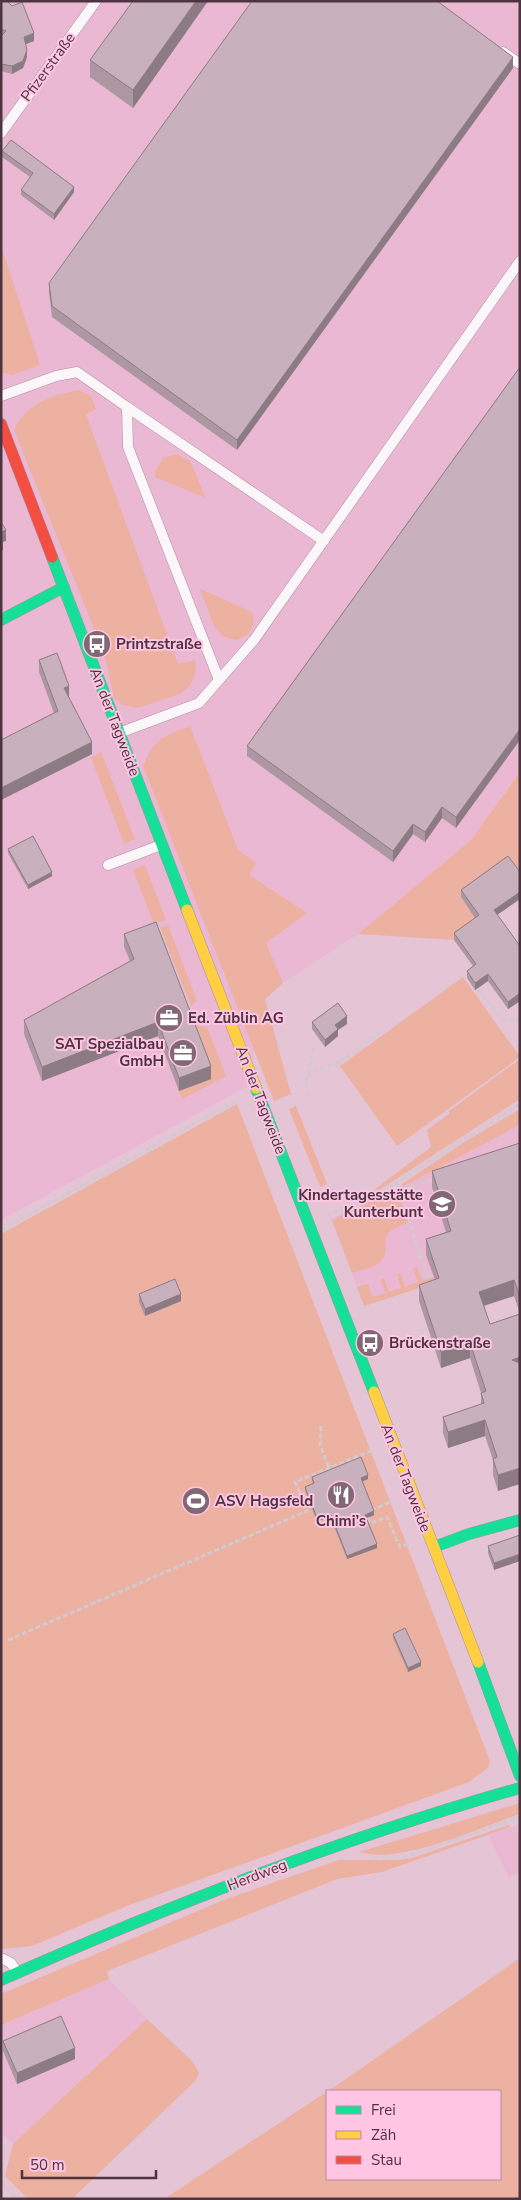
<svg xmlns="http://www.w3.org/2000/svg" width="521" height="2200" viewBox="0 0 521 2200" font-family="'Nunito Sans',sans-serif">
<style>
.built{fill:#eab8d2}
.green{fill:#ecb1a1;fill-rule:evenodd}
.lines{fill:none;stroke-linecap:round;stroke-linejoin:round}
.lane-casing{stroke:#aa929e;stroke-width:11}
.fast-casing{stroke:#aa929e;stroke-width:12}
.slow-casing{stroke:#aa929e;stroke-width:12}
.jam-casing{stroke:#aa929e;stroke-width:12}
.path{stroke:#d3cacf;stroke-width:3;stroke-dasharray:5 2.5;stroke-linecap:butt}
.lane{stroke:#fbf6f9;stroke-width:10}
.fast{stroke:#16e098;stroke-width:11}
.slow{stroke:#ffcf43;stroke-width:11}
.jam{stroke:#f24e42;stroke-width:11}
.wall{fill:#ad97a3}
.shaded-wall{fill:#8d7b84}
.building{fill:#c9b0bd;stroke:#8d7b84}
.labels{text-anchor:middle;stroke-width:4;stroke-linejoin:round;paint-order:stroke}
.street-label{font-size:15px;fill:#4c3541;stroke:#ffc5e2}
.poi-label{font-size:15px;font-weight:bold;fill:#4c3541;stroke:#ffc5e2;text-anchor:start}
</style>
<rect width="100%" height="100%" fill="#e5c5d5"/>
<!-- built -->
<path class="built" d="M1 1H520V772L471 840 358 934 283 983 265 999 246 1087 1 1220V279L11 275 1 245V156L10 146 1 140Z
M520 1125V1255L364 1306 331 1219 397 1189Z
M520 1824V1872L509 1877 488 1835Z
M109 1979 147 2019 13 2144 1 2133V2025Z"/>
<!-- green -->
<path class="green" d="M1 245 40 365 12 375 1 372Z
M78 390 91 396 96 409 86 415 178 664 195 660 196 668 194 678 189 687 180 694 138 708 123 705 114 698 106 661 93 626 14 430C25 405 52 395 78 390Z
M177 454 190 461 206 498 155 477 156 470 163 458Z
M200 589 252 612C256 626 251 635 237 640L223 637 214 626Z
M190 726 238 850 256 863 249 875 307 913 266 943 283 983 265 999 291 1094 274 1101 143 766C155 737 162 738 190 726Z
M101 752 135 839 124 844 91 758Z
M520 772V880L461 897 479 922 454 940 358 934 471 840Z
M145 865 166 920 154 924 133 870Z
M168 925 197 1001 191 1006 160 928Z
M463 977 520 1057 397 1146 340 1066Z
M192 1025 207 1027 226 1076 182 1099 177 1089 211 1075Z
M520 1059V1099L376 1192 375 1189 431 1147 427 1130 449 1114V1111Z
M237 1104 490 1761 488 1768 469 1782 127 1906 32 1946 1 1949V1234Z
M296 1106 327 1184 320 1187 289 1109Z
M520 1109V1125L402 1187V1184L466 1141Z
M397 1189 408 1223C371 1235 394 1248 381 1261 375 1268 360 1270 352 1273L332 1220Z
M520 1249V1255L364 1306 357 1287 368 1284 372 1297 385 1293 381 1279 384 1278 389 1292 401 1288 397 1274 400 1273 405 1287 418 1282 413 1268 417 1267 422 1281Z
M520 1803V1814C478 1828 401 1865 359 1852Z
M509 1825 510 1827 382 1872 337 1879 107 1971 109 1979 1 2025V1994L226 1899 339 1860H400L412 1858Z
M520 1958V2199H169L167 2197 340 2083ZM327 2091H500V2179H327Z
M147 2019 193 2062 199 2073 196 2080 72 2199H28L5 2176 13 2144Z"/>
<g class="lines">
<defs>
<path id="lane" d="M503 52 520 64
M1 133 96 1
M1 396 56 376 77 372 127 407 128 447 219 680 254 640 520 261
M127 407 324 541
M119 733 199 703 219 680
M108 865 161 845
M1 1958 11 1963 17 1972"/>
<path id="fast" d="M52 557 187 910
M1 620 64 587
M256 1088 374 1392
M434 1547 469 1534 520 1520
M478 1662 520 1776
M1 1980C170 1905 342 1838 520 1788"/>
<path id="slow" d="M187 910 256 1088
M374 1392 478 1662"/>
<path id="jam" d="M1 424 52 557"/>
</defs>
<!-- lane casing -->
<use href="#lane" class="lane-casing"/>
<!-- fast casing -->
<use href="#fast" class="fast-casing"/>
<!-- slow casing -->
<use href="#slow" class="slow-casing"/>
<!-- jam casing -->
<use href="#jam" class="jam-casing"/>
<!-- path -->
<path class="path" d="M518 1 520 3
M158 926 192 1016
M478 989 502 1019 520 1021
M192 1016 204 1011
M307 1077 320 1068 336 1064 381 1032
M308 1096 306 1081 315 1043
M397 1183 420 1255 417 1256
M399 1191 434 1179
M327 1215 376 1196 520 1104
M1 1230 237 1100
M420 1255 427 1277 436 1274
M321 1426 320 1445 329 1468
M371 1510 393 1501
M368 1517 371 1523 387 1517 400 1547 410 1543
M8 1640 307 1511 295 1482 373 1450
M373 1857H399L414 1854 520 1817
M1 2182 17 2199"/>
<!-- lane -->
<use href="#lane" class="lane"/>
<!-- fast -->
<use href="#fast" class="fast"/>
<!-- slow -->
<use href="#slow" class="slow"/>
<!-- jam -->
<use href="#jam" class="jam"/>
</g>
<!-- wall -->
<path class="wall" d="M1 1 34 41 25 44 27 57 23 68 12 74 1 71Z
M208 1 133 108 90 77V60Z
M513 68 237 450 52 317 49 293V283Z
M2 151 74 192 54 220 21 195V190L30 177 2 157Z
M520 367 456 828 442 818 425 842 413 834 393 862 247 756V746Z
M39 660 69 698 92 754 1 800V740L54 713 39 672Z
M8 849 52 876 28 889 8 853Z
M520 872V899L497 915 520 946V1001L508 1009 488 981 475 990 467 978V971L473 966 454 940V933L475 918 461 897V890Z
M124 934 211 1079 179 1091 158 1036 42 1081 24 1034V1020L130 961 124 947Z
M312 1022 347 1024 338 1030V1036L325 1047 312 1029Z
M520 1143V1313L514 1296 484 1306 490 1324 520 1314 498 1491 493 1475V1460L485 1436 448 1448 443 1433V1417L481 1404V1393L470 1358 441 1368 419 1301V1285L435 1280 426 1255V1239L446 1232 432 1187V1171Z
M139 1294 181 1301 145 1316 139 1302Z
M312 1477 368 1479 362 1481 374 1515 366 1518 377 1548 347 1559 331 1519 327 1521 326 1518 317 1522 305 1490V1487L313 1484 312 1481Z
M520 1535 494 1570 488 1553V1546Z
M393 1634 421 1666 408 1672 393 1638Z
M3 2041 75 2059 17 2084 3 2051Z"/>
<!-- shaded-wall -->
<path class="shaded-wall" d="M196 1H208L133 108V90Z
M34 33V41L24 45V37Z
M27 50V57L23 68 12 74V66Z
M513 57V68L237 450V440Z
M74 187V192L54 220V214Z
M6 530V541L3 542V550L1 551V532Z
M69 686V699L64 688Z
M520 729V740L456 828V817Z
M92 742V754L1 800V788Z
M442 807V818L425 842V832Z
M413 824V834L393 862V851Z
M52 872V876L28 889V885Z
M520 892V899L494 917V910Z
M488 974V981L475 990V983Z
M520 993V1001L508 1009V1002Z
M347 1016V1024L338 1030V1036L325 1047V1040L335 1025Z
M158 1022V1036L42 1081V1067Z
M211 1066V1079L179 1091V1078Z
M514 1280V1296L479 1307V1292Z
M181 1294V1301L145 1316V1309Z
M470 1343V1358L441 1368V1352Z
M520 1357V1373L512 1360Z
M485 1420V1436L448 1448V1432Z
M520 1468V1484L498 1491V1475Z
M368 1475V1479L361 1482V1478Z
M374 1511V1515L365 1519V1515Z
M326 1514V1518L317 1522V1518Z
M331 1515V1519L327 1521V1517Z
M377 1544V1548L347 1559V1556Z
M520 1554V1561L494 1570V1563Z
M421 1662V1666L408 1672V1668Z
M75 2048V2059L17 2084V2073Z"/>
<!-- building -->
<path class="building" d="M1 1H7L12 6 22 2 34 33 24 37 27 50 23 61 12 66 1 64V36L6 31 1 29Z
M133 1H196L133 90 90 60Z
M252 1H437L513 57 237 440 52 306 49 283Z
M11 140 74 187 54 214 21 190 33 173 2 151Z
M520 367V729L456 817 442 807 425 832 413 824 393 851 247 746Z
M1 522 6 530 1 532Z
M57 653 69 686 64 688 92 742 1 788V740L58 711 39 660Z
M33 836 52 872 28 885 8 849Z
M508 856 520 872V892L494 910 520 946V993L508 1002 488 974 475 983 467 971 476 964 454 933 479 915 461 890Z
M156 922 211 1066 179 1078 158 1022 42 1067 24 1020 134 959 124 934Z
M338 1003 347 1016 335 1025 338 1029 325 1040 312 1022Z
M520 1143V1297L514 1280 479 1292 490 1324 520 1314V1357L512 1360 520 1363V1468L498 1475 493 1459 497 1457 485 1420 448 1432 443 1417 484 1403 481 1393 486 1391 470 1343 441 1352 419 1285 439 1278 426 1239 451 1231 432 1171Z
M175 1279 181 1294 145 1309 139 1294Z
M361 1457 368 1475 361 1478 374 1511 365 1515 377 1544 347 1556 331 1515 327 1517 326 1514 317 1518 305 1487 314 1483 312 1477Z
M520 1535V1554L494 1563 488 1546Z
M405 1628 421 1662 408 1668 393 1634Z
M61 2016 75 2048 17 2073 3 2041Z"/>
<!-- icons -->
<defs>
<symbol id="bus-disc" viewBox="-11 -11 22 22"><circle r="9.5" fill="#826775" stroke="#ffc5e2"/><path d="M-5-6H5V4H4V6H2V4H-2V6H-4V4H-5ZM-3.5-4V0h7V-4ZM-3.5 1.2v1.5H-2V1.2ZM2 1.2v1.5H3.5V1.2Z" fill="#fff"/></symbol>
<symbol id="office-disc" viewBox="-11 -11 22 22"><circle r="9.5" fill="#826775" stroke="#ffc5e2"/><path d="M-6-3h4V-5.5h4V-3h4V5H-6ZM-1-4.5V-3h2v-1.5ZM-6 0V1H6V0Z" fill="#fff"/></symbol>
<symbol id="school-disc" viewBox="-11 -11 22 22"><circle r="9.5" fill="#826775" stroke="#ffc5e2"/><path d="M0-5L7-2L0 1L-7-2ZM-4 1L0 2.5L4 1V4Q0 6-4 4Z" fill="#fff"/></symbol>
<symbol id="restaurant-disc" viewBox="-11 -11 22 22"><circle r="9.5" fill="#826775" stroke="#ffc5e2"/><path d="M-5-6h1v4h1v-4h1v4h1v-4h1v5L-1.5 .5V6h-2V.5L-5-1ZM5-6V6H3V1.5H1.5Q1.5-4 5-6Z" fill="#fff"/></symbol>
<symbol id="stadium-disc" viewBox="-11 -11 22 22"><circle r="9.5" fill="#826775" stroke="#ffc5e2"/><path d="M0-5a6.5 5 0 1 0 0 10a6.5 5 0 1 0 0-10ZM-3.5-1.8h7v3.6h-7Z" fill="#fff"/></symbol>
</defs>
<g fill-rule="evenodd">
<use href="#bus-disc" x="81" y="628" width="32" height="32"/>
<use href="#office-disc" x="153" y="1002" width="32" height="32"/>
<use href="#office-disc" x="167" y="1037" width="32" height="32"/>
<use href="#school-disc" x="426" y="1188" width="32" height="32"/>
<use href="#bus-disc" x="354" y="1327" width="32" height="32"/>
<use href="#restaurant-disc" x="325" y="1479" width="32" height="32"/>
<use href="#stadium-disc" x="180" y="1485" width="32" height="32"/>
</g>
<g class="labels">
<!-- street labels -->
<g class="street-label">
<text transform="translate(48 67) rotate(-54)" y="5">Pfizerstraße</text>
<text transform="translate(115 722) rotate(69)" y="5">An der Tagweide</text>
<text transform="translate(261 1100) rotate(69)" y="5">An der Tagweide</text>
<text transform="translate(406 1478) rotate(69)" y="5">An der Tagweide</text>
<text transform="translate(257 1875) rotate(-21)" y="5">Herdweg</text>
</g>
<!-- poi labels -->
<g class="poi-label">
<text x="116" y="649">Printzstraße</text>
<text x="188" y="1023">Ed. Züblin AG</text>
<text x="164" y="1049" text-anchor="end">SAT Spezialbau<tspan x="164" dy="17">GmbH</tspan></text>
<text x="423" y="1200" text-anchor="end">Kindertagesstätte<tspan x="423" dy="17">Kunterbunt</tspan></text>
<text x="389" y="1348">Brückenstraße</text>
<text x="215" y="1506">ASV Hagsfeld</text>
<text x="341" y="1526" text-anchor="middle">Chimi’s</text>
</g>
</g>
<!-- border -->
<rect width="521" height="2200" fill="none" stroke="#4c3541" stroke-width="5"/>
<!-- legend -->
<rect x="326" y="2090" width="175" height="90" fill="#ffc5e2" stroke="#b78ba2"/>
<rect x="336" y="2106" width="25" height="8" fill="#16e098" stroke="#b78ba2"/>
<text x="371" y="2115" font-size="15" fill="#4c3541">Frei</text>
<rect x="336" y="2131" width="25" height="8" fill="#ffcf43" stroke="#b78ba2"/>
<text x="371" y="2140" font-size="15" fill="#4c3541">Zäh</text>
<rect x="336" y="2156" width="25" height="8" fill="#f24e42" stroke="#b78ba2"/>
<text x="371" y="2165" font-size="15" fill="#4c3541">Stau</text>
<!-- scale -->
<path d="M22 2170v8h134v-8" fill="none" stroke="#4c3541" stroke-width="2.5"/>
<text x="30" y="2170" font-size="15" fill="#4c3541" stroke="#ffc5e2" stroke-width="4" paint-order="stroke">50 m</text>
</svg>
